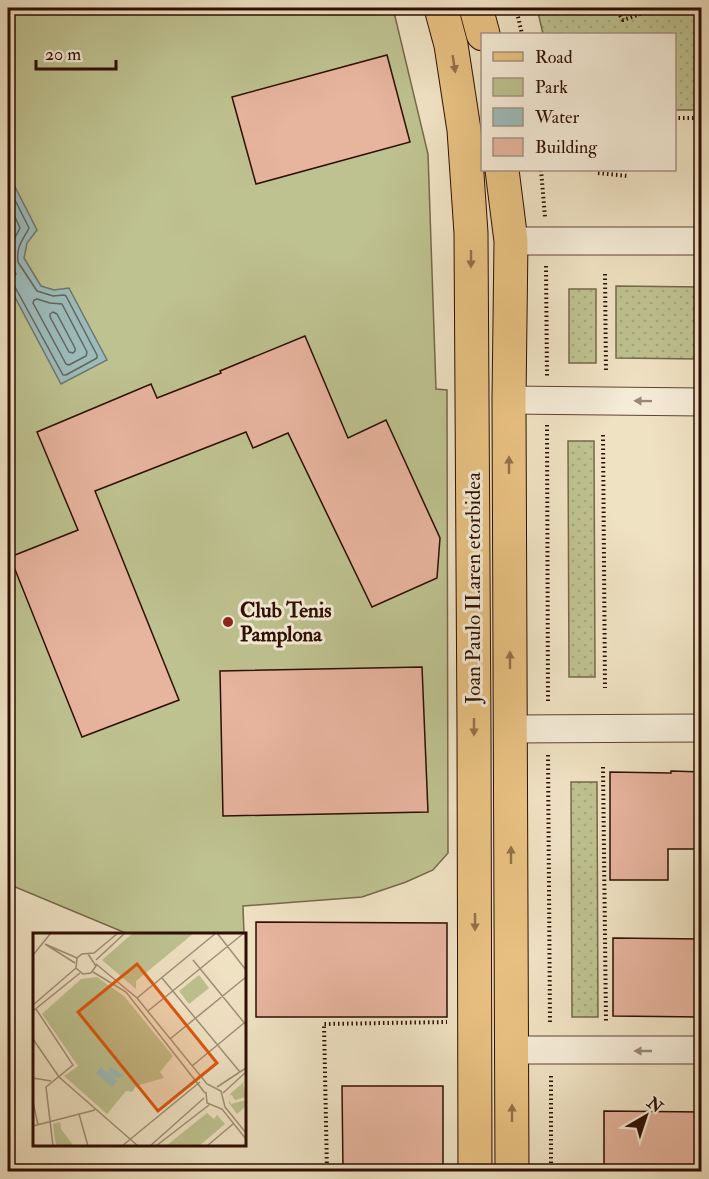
<svg xmlns="http://www.w3.org/2000/svg" width="709" height="1179" viewBox="0 0 709 1179" font-family="'IM FELL Double Pica',serif">
<style>
.green{fill:url(#green-dots);stroke:#766849;stroke-width:1.5}
.pitch{fill:#bec290;stroke:#766849;stroke-width:1.5}
.water{fill:#9cbcbb;stroke:#707671;stroke-width:1.5}
.lines{fill:none;stroke-linecap:round;stroke-linejoin:round}
.shore{stroke:#64655e;stroke-width:1.5}
.building{fill:#e7b49e;stroke:#2d0e02;stroke-width:1.5}
.minor-casing{stroke:#5e4332;stroke-width:29}
.major-casing{stroke:#2d0e02;stroke-width:35}
.path{stroke:#2d0e02;stroke-width:4;stroke-dasharray:1.5 3;stroke-linecap:butt}
.minor{stroke:#f5ecd8;stroke-width:27}
.major{stroke:#e8c182;stroke-width:33}
.oneway{fill:#947048}
.oneway2{fill:#9b8878}
.poi-dot{fill:#8f2418;stroke:#f5ecd8;stroke-width:2}
.labels{text-anchor:middle;stroke-width:6;stroke-linejoin:round;paint-order:stroke}
.street-label{font-size:21px;fill:#2d0e02;stroke:#f5ecd8}
.poi-label{font-size:21px;font-weight:bold;fill:#2d0e02;stroke:#f5ecd8;text-anchor:start}
.inset-road{fill:none;stroke:#a18d76;stroke-width:1.5}
.view{fill:#df550c;fill-opacity:0.15;stroke:#df550c;stroke-width:3}
.inset-edge{fill:none;stroke:#2d0e02;stroke-width:3}
</style>
<defs>
<pattern id="green-dots" width="8" height="8" patternUnits="userSpaceOnUse" patternTransform="scale(1.5)"><rect width="8" height="8" fill="#bec290"/><path d="M2 2h.1M6 6h.1" fill="none" stroke="#a4a67b" stroke-width="1.8" stroke-linecap="round"/></pattern>
</defs>
<rect width="100%" height="100%" fill="#efe2c3"/>
<filter id="stains"><feTurbulence type="fractalNoise" baseFrequency=".00333" numOctaves="4"/><feColorMatrix values="0 0 0 0 .2 0 0 0 0 .09 0 0 0 0 .02 0 0 0 .5 -.17"/></filter>
<radialGradient id="worn" r=".72"><stop offset=".6" stop-color="#630" stop-opacity="0"/><stop offset="1" stop-color="#630" stop-opacity=".3"/></radialGradient>
<!-- green -->
<path class="green" d="M537 8H701V110H675L674 34H543Z
M616 286 701 287V359L616 358Z
M569 289H596V363H569Z
M568 441H594L595 677H569Z
M571 782H597L598 1017H572Z"/>
<!-- pitch -->
<path class="pitch" d="M8 8H393L428 154 436 389 447 390 448 853 433 870 406 882 362 897 243 906 244 934H128L8 884Z"/>
<!-- water -->
<path class="water" d="M8 173 37 230 27 243 24 258 41 286 54 290 69 288 107 360 61 384 8 284Z"/>
<g class="lines">
<!-- shore -->
<path class="shore" d="M8 186 29 228C23 240 16 246 18 262L37 291 53 296 64 295 66 296 97 355V358L66 375H63L15 287 12 284 8 283
M8 202 20 228C15 237 9 248 10 260 11 265 14 269 16 274L14 276H8
M37 299 50 303 62 304 87 352 86 356 69 365 66 364 33 303 34 300Z
M53 312 57 314 75 348V351L73 353 69 352 50 317V314Z"/>
</g>
<!-- building -->
<path class="building" d="M387 55 410 142 256 184 232 97Z
M305 336 348 438 386 420 440 538 437 578 372 607 288 433 253 448 246 432 95 491 179 700 82 737 10 557 78 530 37 432 151 384 157 398 221 373 220 371Z
M422 667 428 812 223 816 220 671Z
M671 771 702 772V849H668V880H610V772L671 773Z
M256 922 447 923V1017H256Z
M613 938 702 939V1017L613 1016Z
M342 1086H443V1172H343Z
M604 1111 702 1112V1172H604Z"/>
<g class="lines">
<defs>
<path id="minor" d="M511 241H702
M509 400 702 402
M511 729 702 728
M512 1050H702"/>
<path id="major" d="M441 8 451 45 464 130 471 233 474 729 475 1172
M476 8 483 34
M502 170 511 241 509 400 512 1172"/>
</defs>
<!-- minor casing -->
<use href="#minor" class="minor-casing"/>
<!-- major casing -->
<use href="#major" class="major-casing"/>
<!-- path -->
<path class="path" d="M516 8 522 34
M615 8 623 20 657 8
M674 118H702
M541 170 545 217
M598 173 628 176
M546 266 547 376
M605 274 606 373
M547 425 548 703
M603 435 605 688
M548 755 550 1024
M603 767 606 1022
M551 1076V1172
M327 1172 324 1024 447 1022"/>
<!-- minor -->
<use href="#minor" class="minor"/>
<!-- major -->
<use href="#major" class="major"/>
</g>
<!-- one-way arrows -->
<defs><path id="oneway-solid" d="M-6-.8H1V-3.2L6.5 0L1 3.2V.8H-6Z" transform="scale(1.5)"/></defs>
<g class="oneway">
<use href="#oneway-solid" transform="translate(454 64) rotate(81)"/>
<use href="#oneway-solid" transform="translate(471 259) rotate(90)"/>
<use href="#oneway-solid" transform="translate(509 465) rotate(-90)"/>
<use href="#oneway-solid" transform="translate(510 660) rotate(-90)"/>
<use href="#oneway-solid" transform="translate(474 727) rotate(90)"/>
<use href="#oneway-solid" transform="translate(511 855) rotate(-90)"/>
<use href="#oneway-solid" transform="translate(475 922) rotate(90)"/>
<use href="#oneway-solid" transform="translate(512 1113) rotate(-90)"/>
</g>
<g class="oneway2">
<use href="#oneway-solid" transform="translate(643 401) rotate(-179)"/>
<use href="#oneway-solid" transform="translate(643 1051) rotate(180)"/>
</g>
<!-- markers -->
<circle class="poi-dot" cx="228" cy="622" r="6"/>
<g class="labels">
<!-- street labels -->
<g class="street-label">
<text transform="translate(473 588) rotate(-90)" y="7">Joan Paulo II.aren etorbidea</text>
</g>
<!-- poi labels -->
<g class="poi-label">
<text x="240" y="617">Club Tenis<tspan x="240" dy="24">Pamplona</tspan></text>
</g>
</g>
<!-- overview -->
<g transform="translate(33 933)">
<rect width="213" height="213" fill="#efe2c3"/>
<path d="M100 0H161L103 48V56L69 27ZM166 42 176 55 156 71 146 58ZM213 147 210 151 213 164 202 167 198 161 196 166 198 171 213 167V173L204 181 196 170 197 161ZM174 180 181 186 184 182 192 191 166 213H133ZM27 189 28 196 40 212 23 213 20 191Z" fill="#bec290"/>
<path d="M64 44 91 63 140 123 127 139 131 145 103 153 99 159 93 158 74 181 31 143 45 133 9 81 48 46Z" fill="#bec290"/>
<path d="M68 134 74 140 78 134 91 143 83 145 75 140 84 148 79 154 63 140Z" fill="#9cbcbb"/>
<path class="inset-road" d="M184 0 213 37M12 11 42 30M12 11 44 25M55 21 63 33 58 40 50 41 43 35 44 25 49 21 61 20 85 0M0 22 18 0M63 27 92 0M160 27 213 92M63 31 104 65 174 151 188 158 192 174 213 200M60 39 93 59 172 160M129 45 207 139M104 65 183 0M0 72 43 35M3 76 40 132 13 154 20 213M0 78 47 40M115 78 211 0M0 106 26 144 105 213M137 106 213 44M159 133 211 90M0 145 18 148M184 154 213 135M173 159 174 170 189 176 213 206M190 160 213 139M0 169 5 192M46 181 55 213M0 193 62 177M89 213 167 149M117 213 171 165M123 213 176 172M174 213 200 191"/>
<path class="view" d="M104 31 184 130 125 178 45 79Z"/>
<rect width="213" height="213" class="inset-edge"/>
</g>
<!-- margin -->
<rect width="709" height="1179" fill="none" stroke="#efe2c3" stroke-width="30"/>
<rect x="9" y="9" width="691" height="1161" fill="none" stroke="#2d0e02" stroke-width="3"/>
<rect x="15" y="15" width="679" height="1149" fill="none" stroke="#2d0e02" stroke-width="1.5"/>
<!-- legend -->
<rect x="481" y="33" width="195" height="138" fill="#f5ecd8" stroke="#a59382" stroke-width="1.5"/>
<rect x="493" y="52" width="30" height="9" fill="#e8c182" stroke="#a59382" stroke-width="1.5"/>
<text x="535" y="63" font-size="18" fill="#2d0e02">Road</text>
<rect x="493" y="78" width="30" height="18" fill="#bec290" stroke="#a59382" stroke-width="1.5"/>
<text x="535" y="93" font-size="18" fill="#2d0e02">Park</text>
<rect x="493" y="108" width="30" height="18" fill="#9cbcbb" stroke="#a59382" stroke-width="1.5"/>
<text x="535" y="123" font-size="18" fill="#2d0e02">Water</text>
<rect x="493" y="138" width="30" height="18" fill="#e7b49e" stroke="#a59382" stroke-width="1.5"/>
<text x="535" y="153" font-size="18" fill="#2d0e02">Building</text>
<!-- north arrow -->
<g transform="translate(646 1116) rotate(39)" stroke="#f5ecd8" stroke-width="4.5" paint-order="stroke">
<path d="M0-4.5L10 22L0 15L-10 22Z" fill="#2d0e02"/>
<text y="-9" font-size="16" font-weight="bold" text-anchor="middle" fill="#2d0e02">N</text>
</g>
<!-- scale -->
<path d="M36 60v9h80v-9" fill="none" stroke="#2d0e02" stroke-width="3"/>
<text x="45" y="60" font-size="18" fill="#2d0e02" stroke="#f5ecd8" stroke-width="4.5" paint-order="stroke">20 m</text>
<rect width="100%" height="100%" filter="url(#stains)"/>
<rect width="100%" height="100%" fill="url(#worn)"/>
</svg>
